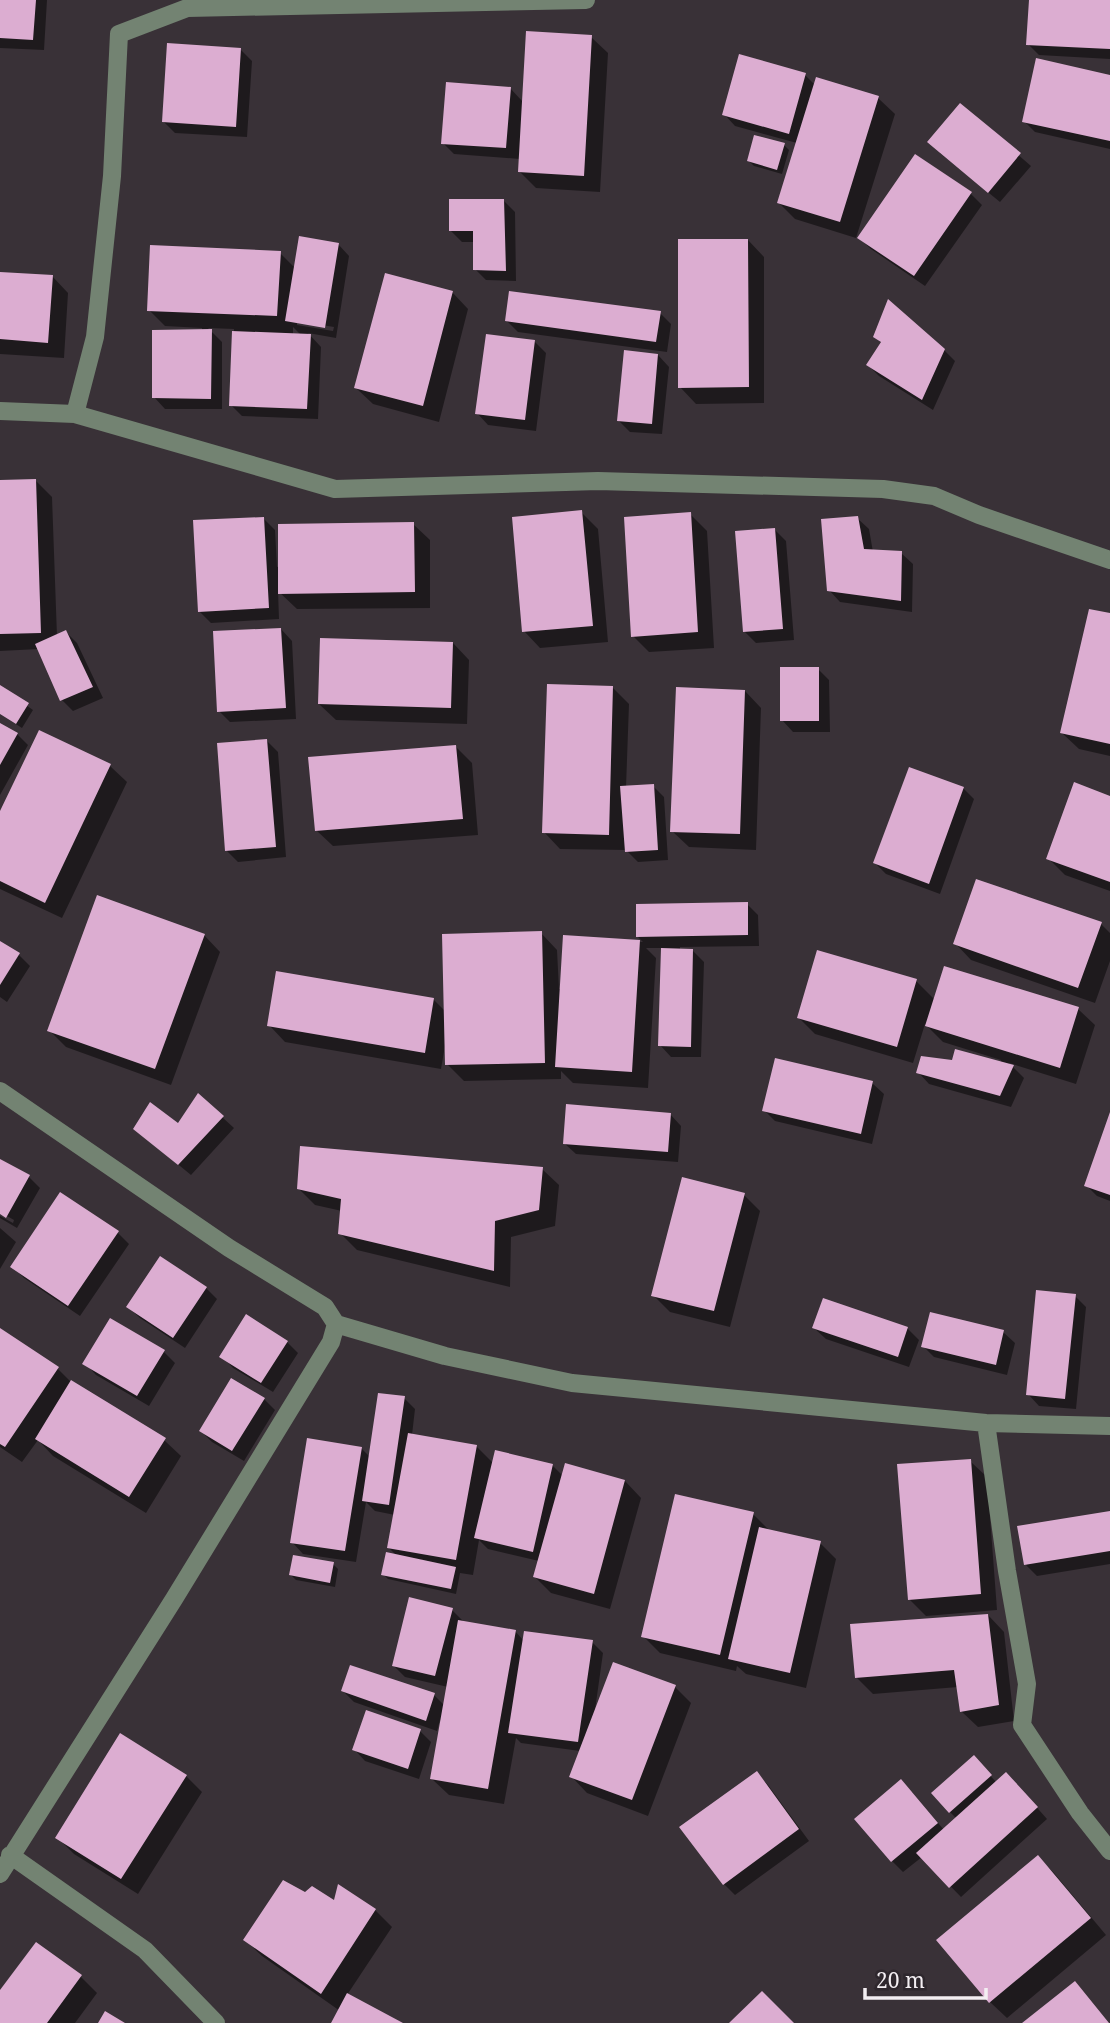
<svg xmlns="http://www.w3.org/2000/svg" width="1110" height="2023" viewBox="0 0 1110 2023" font-family="'Noto Serif',serif">
<style>
.shadow{fill:#0007;fill-rule:evenodd}
.building{fill:#dcadd1}
.lines{fill:none;stroke-linecap:round;stroke-linejoin:round}
.minor{stroke:#738372;stroke-width:18}
</style>
<rect width="100%" height="100%" fill="#393137"/>
<!-- shadow -->
<path class="shadow" d="M0 0H47L44 50 0 48Z
M1030 0H1110V59L1039 55 1028 44Z
M591 37 608 53 600 192 536 188 519 171 520 159 454 154 443 143 510 88 523 102Z
M240 49 252 61 247 137 175 133 163 121Z
M805 75 815 85 878 98 895 114 856 238 795 219 779 203 797 143 735 126 724 114Z
M1110 76V149L1035 132 1024 121Z
M960 105 1031 166 1000 202 940 153Z
M784 145 789 150 782 174 754 166 749 161Z
M915 156 971 194 982 205 925 286 871 249 859 238Z
M504 201 515 212 516 281 486 280 475 269V242H462L450 230Z
M748 240 764 257V403L696 404 680 387Z
M338 244 349 256 336 338 308 333 321 347 318 419 242 416 231 405 234 329 208 328 222 342V409H165L154 397 202 331V328L165 326 149 310 280 253 295 268ZM297 321 334 327 333 331 297 325ZM293 327 301 335H293Z
M0 273 52 276 68 293 64 358 0 354Z
M452 292 468 309 439 422 373 404 356 388Z
M660 313 671 324 667 352 518 332 507 321Z
M875 336 944 350 955 361 933 410 879 376 868 365 882 344Z
M534 341 546 353 536 431 488 425 477 413Z
M658 355 669 367 662 434 630 432 619 421Z
M36 481 52 497 57 636 66 632 77 643 103 698 73 711 62 700 39 649 0 651V482Z
M581 512 598 529 608 642 540 648 524 631Z
M690 514 707 531 714 648 649 652 633 636Z
M857 518 869 529 873 552 901 553 913 564 912 612 840 602 829 590Z
M264 519 275 530 277 567 413 524 430 540V608L297 609 278 591 279 619 211 623 199 611Z
M775 530 786 541 794 640 756 643 744 631Z
M1110 615V756L1079 749 1062 733Z
M281 629 292 641 296 719 230 722 219 711Z
M453 643 469 660 467 724 336 720 319 704Z
M818 669 829 680 830 732H793L782 720Z
M0 687 33 710 22 728 0 714Z
M612 687 629 704 626 788 653 786 664 797 668 860 638 862 626 850 560 849 544 832Z
M745 691 761 708 756 850 689 847 672 831Z
M0 725 17 734 28 745 0 795Z
M40 733 110 766 127 782 62 918 0 889V815Z
M267 741 278 752 286 857 238 862 227 851Z
M456 747 472 763 478 835 333 846 316 830Z
M963 788 974 799 940 894 886 874 875 863Z
M1110 797V891L1065 875 1048 858Z
M747 904 758 915 759 946 680 947V950L693 951 704 962 701 1057H671L660 1045 663 948H646L656 958 648 1088 573 1083 561 1071V1079L464 1081 447 1064 445 1046 441 1069 285 1042 269 1025 434 1000 446 1012 541 933 557 950 559 989H561L564 937 643 942 638 937Z
M1101 924 1110 933V961L1095 1003 971 960 955 943Z
M204 935 220 952 171 1085 66 1047 49 1030Z
M0 943 19 955 30 966 7 1002 0 997Z
M916 981 935 1000 1078 1009 1095 1025 1076 1084 1009 1063 1024 1078 1011 1107 929 1084 918 1072 1000 1063 1001 1060 943 1042 925 1024 913 1063 815 1034 799 1018Z
M872 1083 884 1094 872 1144 775 1121 764 1110Z
M670 1114 681 1126 678 1162 576 1154 564 1143Z
M1110 1116V1201L1097 1196 1086 1185Z
M222 1117 234 1128 191 1175 135 1129 178 1125Z
M0 1161 29 1177 40 1188 17 1228 0 1218V1216L13 1223 14 1220 0 1212Z
M542 1169 559 1185 555 1226 511 1237 510 1287 357 1250 340 1233 342 1211 315 1205 298 1188Z
M744 1195 760 1211 730 1327 670 1312 653 1295Z
M0 1228 16 1242 0 1269Z
M118 1233 129 1244 80 1316 24 1278 13 1267Z
M206 1288 217 1299 185 1348 140 1318 128 1307Z
M1075 1296 1086 1307 1076 1409 1039 1406 1028 1394Z
M824 1300 908 1329 919 1340 909 1367 826 1339 814 1328Z
M0 1330 58 1369 72 1383 164 1440 181 1456 146 1513 53 1456 38 1440 22 1462 0 1447Z
M1003 1332 1015 1343 1007 1375 934 1357 923 1346Z
M287 1342 298 1353 273 1392 233 1368 222 1356Z
M164 1352 175 1363 149 1406 96 1375 85 1363Z
M404 1398 415 1409 412 1435 476 1446 493 1463 552 1465 563 1476 625 1481 641 1498 610 1609 551 1593 535 1577 539 1561 488 1549 479 1540 473 1575 460 1573 456 1594 388 1579 383 1574 398 1557 389 1548 395 1515 375 1511 366 1502 356 1562 303 1554 292 1542 361 1448 370 1457Z
M264 1399 275 1410 244 1461 212 1442 201 1431Z
M970 1461 987 1477 997 1610 926 1616 909 1599Z
M1110 1512V1564L1037 1576 1026 1565Z
M753 1514 770 1531 820 1543 836 1559 806 1688 746 1674 737 1666 736 1671 660 1653 643 1636Z
M333 1564 338 1569 335 1587 296 1580 291 1575Z
M452 1610 463 1621V1623L515 1631 524 1641 592 1642 603 1653 595 1710 675 1687 691 1703 648 1816 587 1793 571 1776 580 1751 521 1743 516 1738 504 1804 449 1795 432 1779 442 1721 440 1720 437 1731 354 1702 343 1691 434 1695 445 1706 448 1687 405 1677 394 1666Z
M988 1615 1004 1632 1014 1721 978 1727 961 1711 958 1687 873 1694 856 1677Z
M420 1731 431 1742 419 1779 365 1761 354 1749Z
M974 1758 997 1783 1017 1785 1047 1819 961 1897 922 1857 903 1872 892 1861 912 1792 944 1830 957 1819 950 1812Z
M757 1773 768 1785 809 1841 735 1895 724 1884Z
M186 1776 202 1792 138 1894 74 1854 57 1837Z
M1038 1857 1054 1873 1106 1935 1007 2018 990 2002Z
M305 1894 335 1902 375 1910 392 1927 347 1995 400 2023H333L340 2011 262 1956 245 1940Z
M36 1944 81 1977 97 1993 75 2023H0V1993Z"/>
<!-- building -->
<path class="building" d="M0 0H36L33 40 0 38Z
M1029 0H1110V49L1026 45Z
M526 31 592 35 584 176 518 172Z
M167 43 241 48 236 127 162 122Z
M739 54 806 73 789 134 722 115Z
M1036 58 1110 75V141L1022 122Z
M816 77 879 96 840 222 777 203Z
M446 82 511 87 506 148 441 144Z
M960 103 1021 153 988 193 927 142Z
M754 135 785 143 777 170 747 161Z
M915 154 972 192 914 276 857 238Z
M449 199H504L506 271 473 270V231H449Z
M299 236 339 243 325 328 285 321Z
M678 239H748L749 387 678 388Z
M150 245 281 251 277 316 147 311Z
M0 272 53 275 48 343 0 339Z
M385 273 453 291 423 406 354 388Z
M509 291 661 311 656 342 505 321Z
M888 299 945 349 922 400 866 365 881 342 873 337Z
M212 329 211 399 152 398V330Z
M232 331 311 334 307 409 229 406Z
M486 334 535 340 525 420 475 414Z
M624 350 658 354 652 424 617 421Z
M36 479 41 633 0 634V480Z
M582 510 593 626 522 632 512 517Z
M691 512 698 632 631 637 624 517Z
M858 516 864 549 902 551 901 601 827 591 821 519Z
M264 517 269 608 198 612 193 520Z
M414 522 415 592 278 594V524Z
M775 528 783 629 743 632 735 531Z
M1089 609 1110 613V744L1060 733Z
M281 628 286 708 217 712 213 631Z
M66 630 93 687 60 701 35 644Z
M320 638 453 642 451 708 318 704Z
M780 667H819V721H780Z
M547 684 613 686 609 835 542 833Z
M0 685 29 703 16 724 0 714Z
M676 687 745 690 740 834 670 832Z
M0 723 18 733 0 765Z
M39 730 111 764 45 903 0 881V811Z
M267 739 276 847 225 851 217 743Z
M456 745 463 819 315 831 308 757Z
M909 767 964 787 929 884 873 863Z
M1074 782 1110 796V882L1046 859Z
M654 784 658 850 625 852 620 786Z
M976 879 1102 922 1078 988 953 944Z
M97 895 205 934 155 1069 47 1031Z
M748 902V935L636 937V904Z
M542 931 545 1063 445 1065 442 934Z
M563 935 640 940 632 1072 555 1067Z
M0 941 20 953 0 985Z
M661 948 693 949 691 1047 658 1046Z
M817 950 917 979 897 1047 797 1018Z
M944 966 1079 1007 1060 1068 925 1026Z
M276 971 434 998 425 1053 267 1026Z
M955 1049 1014 1065 1000 1096 916 1073 921 1056 952 1060Z
M775 1058 873 1081 861 1134 762 1111Z
M198 1093 224 1116 178 1165 133 1129 150 1102 178 1123Z
M566 1104 671 1113 668 1152 563 1144Z
M1110 1112V1195L1084 1186Z
M300 1146 543 1167 539 1210 495 1221 494 1271 338 1234 341 1199 297 1189Z
M0 1159 30 1175 6 1218 0 1214Z
M682 1177 745 1193 714 1311 651 1296Z
M60 1192 119 1231 68 1306 10 1267Z
M160 1256 207 1287 173 1338 126 1307Z
M1036 1290 1076 1294 1065 1399 1026 1395Z
M823 1298 908 1327 898 1357 812 1328Z
M930 1312 1004 1330 996 1365 921 1347Z
M246 1314 288 1341 261 1383 219 1357Z
M110 1318 165 1350 137 1396 82 1364Z
M0 1328 59 1367 5 1447 0 1444Z
M231 1378 265 1398 232 1451 199 1431Z
M71 1380 166 1438 129 1497 35 1439Z
M378 1393 405 1396 389 1505 362 1501Z
M408 1433 477 1445 456 1560 387 1548Z
M307 1438 362 1447 345 1551 290 1543Z
M495 1450 553 1464 533 1552 474 1538Z
M971 1459 981 1594 908 1600 897 1464Z
M565 1463 625 1480 594 1594 533 1577Z
M675 1494 754 1512 720 1655 641 1637Z
M1110 1511V1551L1024 1565 1017 1526Z
M759 1527 821 1541 790 1673 728 1659Z
M386 1552 456 1567 451 1589 381 1575Z
M293 1555 334 1562 330 1583 289 1575Z
M409 1597 453 1608 435 1676 392 1666Z
M988 1614 999 1705 960 1712 954 1670 855 1678 850 1624Z
M458 1620 516 1630 488 1789 430 1779Z
M524 1631 593 1640 578 1742 508 1733Z
M613 1662 676 1685 632 1800 569 1777Z
M350 1665 435 1693 426 1721 341 1691Z
M366 1710 421 1729 408 1769 352 1750Z
M120 1733 187 1775 121 1879 55 1838Z
M974 1755 992 1775 949 1813 931 1793Z
M757 1771 799 1829 723 1885 679 1827Z
M1006 1772 1038 1807 949 1888 916 1853Z
M901 1779 938 1823 891 1862 854 1819Z
M1038 1855 1091 1918 989 2003 936 1940Z
M283 1880 305 1892 312 1886 334 1900 338 1884 376 1909 321 1994 243 1940Z
M36 1942 82 1975 47 2023H0V1990Z
M1075 1981 1109 2023H1022Z
M762 1991 794 2023H729Z
M347 1993 403 2023H331Z
M105 2011 125 2023H98Z"/>
<g class="lines">
<!-- minor -->
<path class="minor" d="M0 411 75 414 335 489 598 481 883 489 934 496 979 515 1110 560
M75 414 95 337 112 176 119 34 187 8 586 0
M0 1091 229 1248 325 1307 336 1324 331 1342 174 1599 0 1874
M336 1324 445 1356 572 1383 986 1423 1110 1426
M986 1423 1007 1571 1027 1684 1022 1725 1080 1813 1110 1851
M10 1855 145 1950 216 2023"/>
</g>
<!-- scale -->
<path d="M865 1988v10h121v-10" fill="none" stroke="#f3eef2" stroke-width="3.5"/>
<text x="876" y="1988" font-size="21" fill="#f3eef2" stroke="#2e272d" stroke-width="5" paint-order="stroke">20 m</text>
</svg>
